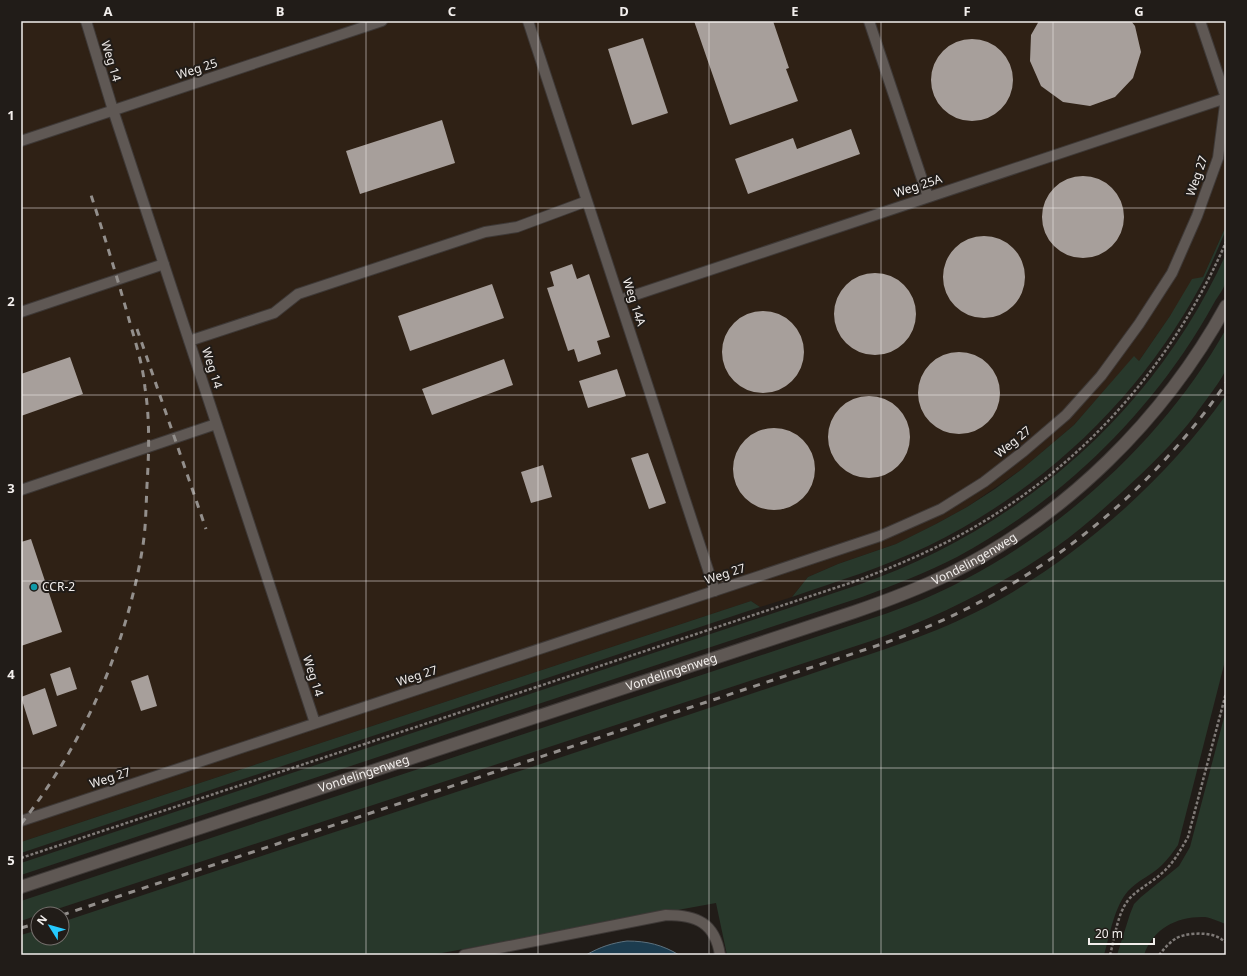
<svg xmlns="http://www.w3.org/2000/svg" width="1247" height="976" viewBox="0 0 1247 976" font-family="'Noto Sans',sans-serif">
<style>
.industrial{fill:#2f2115}
.green{fill:#28382b}
.water{fill:#1c3c4f;stroke:#5c717e}
.building{fill:#a79f9b}
.lines{fill:none;stroke-linecap:round;stroke-linejoin:round}
.service-casing{stroke:#3e3937;stroke-width:12}
.minor-casing{stroke:#3e3937;stroke-width:14}
.path{stroke:#7f7a77;stroke-width:2.5;stroke-dasharray:3 2;stroke-linecap:butt}
.service{stroke:#5f5854;stroke-width:10}
.minor{stroke:#5f5854;stroke-width:12}
.rail{stroke:#938f8c;stroke-width:3;stroke-dasharray:7 7;stroke-linecap:butt}
.grid{fill:none;stroke:#f2eeec;stroke-width:1;stroke-opacity:0.55}
.culture-dot{fill:#0f9aa8;stroke:#211c18;stroke-width:1.5}
.labels{text-anchor:middle;stroke-width:4;stroke-linejoin:round;paint-order:stroke}
.street-label{font-size:12px;fill:#f2eeec;stroke:#211c18}
.poi-label{font-size:12px;fill:#f2eeec;stroke:#211c18;text-anchor:start}
.neatline{fill:none;stroke:#f2eeec;stroke-width:1.5}
.grid-label{font-size:13px;text-anchor:middle;font-weight:bold;fill:#f2eeec}
</style>
<rect width="100%" height="100%" fill="#211c18"/>
<!-- industrial -->
<path class="industrial" d="M21 21H1226V226L1203 277 1177 306 1139 361 1134 357 1074 425 1022 469 967 507 936 524 896 544 838 564 808 577 792 597 760 607 751 601 739 605 21 842Z"/>
<!-- green -->
<path class="green" d="M1226 226V230C1218 248 1211 266 1202 283 1140 398 1046 488 928 546 884 567 838 581 792 597L808 577 838 564 896 544 936 524 967 507 995 489 1022 469 1074 425 1134 356 1139 361 1170 316 1192 279 1203 277Z
M1226 254C1226 262 1228 273 1226 281 1224 289 1218 296 1214 303 1205 319 1195 336 1184 352 1126 437 1048 508 957 557 926 573 894 585 862 597L21 875V863L858 585C1020 529 1155 411 1226 254Z
M1226 329C1226 341 1228 359 1226 369 1224 377 1202 405 1196 414 1174 443 1148 468 1121 493 1100 512 1079 531 1056 547 999 587 936 618 871 641L42 914H38V915L21 921V901L864 621C879 616 894 611 909 605 1037 555 1159 449 1226 329Z
M1226 395V657L1178 845C1173 852 1168 859 1162 865 1152 875 1138 880 1128 891 1114 907 1110 935 1104 955H727L716 903 431 955H21V935L38 930V938H62V922C269 853 476 786 682 717 736 699 790 681 843 663 899 645 955 626 1006 596 1092 545 1168 476 1226 395Z
M751 601 760 607 21 853V842Z
M1226 710V924C1220 922 1212 918 1205 917 1178 916 1153 928 1144 955H1117L1130 914 1134 904 1141 897 1179 866 1190 847Z"/>
<!-- water -->
<path class="water" d="M627 941C647 941 663 945 679 955H586C600 947 612 943 627 941Z"/>
<!-- building -->
<path class="building" d="M694 21H773L789 68 786 69 798 101 730 125Z
M1039 21H1131L1135 26 1141 52 1133 78 1115 97 1090 106 1063 102 1041 86 1030 61 1031 35Z
M643 38 668 113 632 125 608 49Z
M931 80a41 41 0 1 1 82 0a41 41 0 1 1-82 0Z
M442 120 455 163 360 194 346 151Z
M851 129 860 154 748 194 735 159 793 138 797 149Z
M1042 217a41 41 0 1 1 82 0a41 41 0 1 1-82 0Z
M943 277a41 41 0 1 1 82 0a41 41 0 1 1-82 0Z
M572 264 577 279 589 274 610 337 597 341 601 354 578 362 574 349 568 351 547 288 554 286 550 272Z
M834 314a41 41 0 1 1 82 0a41 41 0 1 1-82 0Z
M492 284 504 318 410 351 398 316Z
M722 352a41 41 0 1 1 82 0a41 41 0 1 1-82 0Z
M918 393a41 41 0 1 1 82 0a41 41 0 1 1-82 0Z
M70 357 83 394 21 416V374Z
M504 359 513 385 432 415 422 389Z
M617 369 626 396 588 408 579 381Z
M828 437a41 41 0 1 1 82 0a41 41 0 1 1-82 0Z
M733 469a41 41 0 1 1 82 0a41 41 0 1 1-82 0Z
M648 453 666 503 649 509 631 458Z
M543 465 552 497 531 503 521 472Z
M31 539 62 632 21 646V542Z
M70 667 77 689 57 696 50 674Z
M148 675 157 706 141 711 131 681Z
M45 688 57 726 33 735 21 697Z"/>
<g class="lines">
<defs>
<path id="service" d="M86 21 113 110 315 723
M528 21 715 591
M869 21 928 197
M21 141 382 21
M620 300 1226 98 1200 21
M21 312 164 264
M189 341 274 313 298 294 485 232 517 227 587 201
M21 490 216 424
M21 821 880 536 941 509 984 482 1024 451 1066 415 1101 376 1139 324 1172 273 1197 216 1218 158 1226 97
M464 955 666 915C697 915 715 923 720 955"/>
<g id="minor">
<path id="s1" d="M21 887 854 612C886 601 918 589 949 574 1065 517 1164 419 1226 306"/>
</g>
</defs>
<!-- service casing -->
<use href="#service" class="service-casing"/>
<!-- minor casing -->
<use href="#minor" class="minor-casing"/>
<!-- path -->
<path class="path" d="M21 858 856 581C893 567 929 552 964 533 1082 467 1172 366 1226 242
M1110 955C1115 937 1117 914 1129 899 1138 889 1151 883 1161 874 1173 864 1180 851 1188 837L1226 693
M1159 955C1164 949 1169 943 1175 939 1183 933 1206 932 1215 936 1219 937 1222 940 1226 942"/>
<!-- service -->
<use href="#service" class="service"/>
<!-- minor -->
<use href="#minor" class="minor"/>
<!-- rail -->
<path class="rail" d="M137 329 206 529
M21 824C84 743 127 646 143 545 146 525 146 505 147 485 149 452 150 420 145 388 143 366 136 344 130 323 118 280 105 238 91 195
M62 915 873 647C902 637 932 626 960 612 1067 560 1159 481 1226 383
M21 928 38 923"/>
</g>
<!-- grid -->
<path class="grid" d="M194 21V955M366 21V955M538 21V955M709 21V955M881 21V955M1053 21V955M21 208H1226M21 395H1226M21 581H1226M21 768H1226"/>
<!-- markers -->
<circle class="culture-dot" cx="34" cy="587" r="4"/>
<g class="labels">
<!-- street labels -->
<g class="street-label">
<text transform="translate(111 61) rotate(73)" y="4">Weg 14</text>
<text transform="translate(197 69) rotate(-18)" y="4">Weg 25</text>
<text transform="translate(1197 176) rotate(-71)" y="4">Weg 27</text>
<text transform="translate(918 186) rotate(-18)" y="4">Weg 25A</text>
<text transform="translate(634 302) rotate(72)" y="4">Weg 14A</text>
<text transform="translate(212 368) rotate(72)" y="4">Weg 14</text>
<text transform="translate(1013 442) rotate(-39)" y="4">Weg 27</text>
<text dy="4" stroke="none"><textPath href="#s1" startOffset="1009">Vondelingenweg</textPath></text>
<text transform="translate(725 574) rotate(-18)" y="4">Weg 27</text>
<text dy="4" stroke="none"><textPath href="#s1" startOffset="685">Vondelingenweg</textPath></text>
<text transform="translate(313 676) rotate(72)" y="4">Weg 14</text>
<text transform="translate(417 676) rotate(-18)" y="4">Weg 27</text>
<text dy="4" stroke="none"><textPath href="#s1" startOffset="361">Vondelingenweg</textPath></text>
<text transform="translate(110 778) rotate(-18)" y="4">Weg 27</text>
</g>
<!-- poi labels -->
<g class="poi-label">
<text x="42" y="591">CCR-2</text>
</g>
</g>
<!-- border -->
<rect width="1247" height="976" fill="none" stroke="#211c18" stroke-width="44"/>
<!-- north arrow -->
<g transform="translate(50 926) rotate(307)"><circle r="19" fill="#211c18" stroke="#75706d"/>
<path d="M0-3L7 15L0 10L-7 15Z" fill="#25c9fe"/>
<text y="-6" font-size="11" font-weight="bold" text-anchor="middle" fill="#f2eeec">N</text>
</g>
<!-- scale -->
<path d="M1089 938v6h65v-6" fill="none" stroke="#f2eeec" stroke-width="2"/>
<text x="1095" y="938" font-size="12" fill="#f2eeec" stroke="#211c18" stroke-width="3" paint-order="stroke">20 m</text>
<rect x="22" y="22" width="1203" height="932" class="neatline"/>
<g class="grid-label">
<text x="108" y="16">A</text>
<text x="280" y="16">B</text>
<text x="452" y="16">C</text>
<text x="624" y="16">D</text>
<text x="795" y="16">E</text>
<text x="967" y="16">F</text>
<text x="1139" y="16">G</text>
<text x="11" y="120">1</text>
<text x="11" y="306">2</text>
<text x="11" y="493">3</text>
<text x="11" y="679">4</text>
<text x="11" y="865">5</text>
</g>
</svg>
